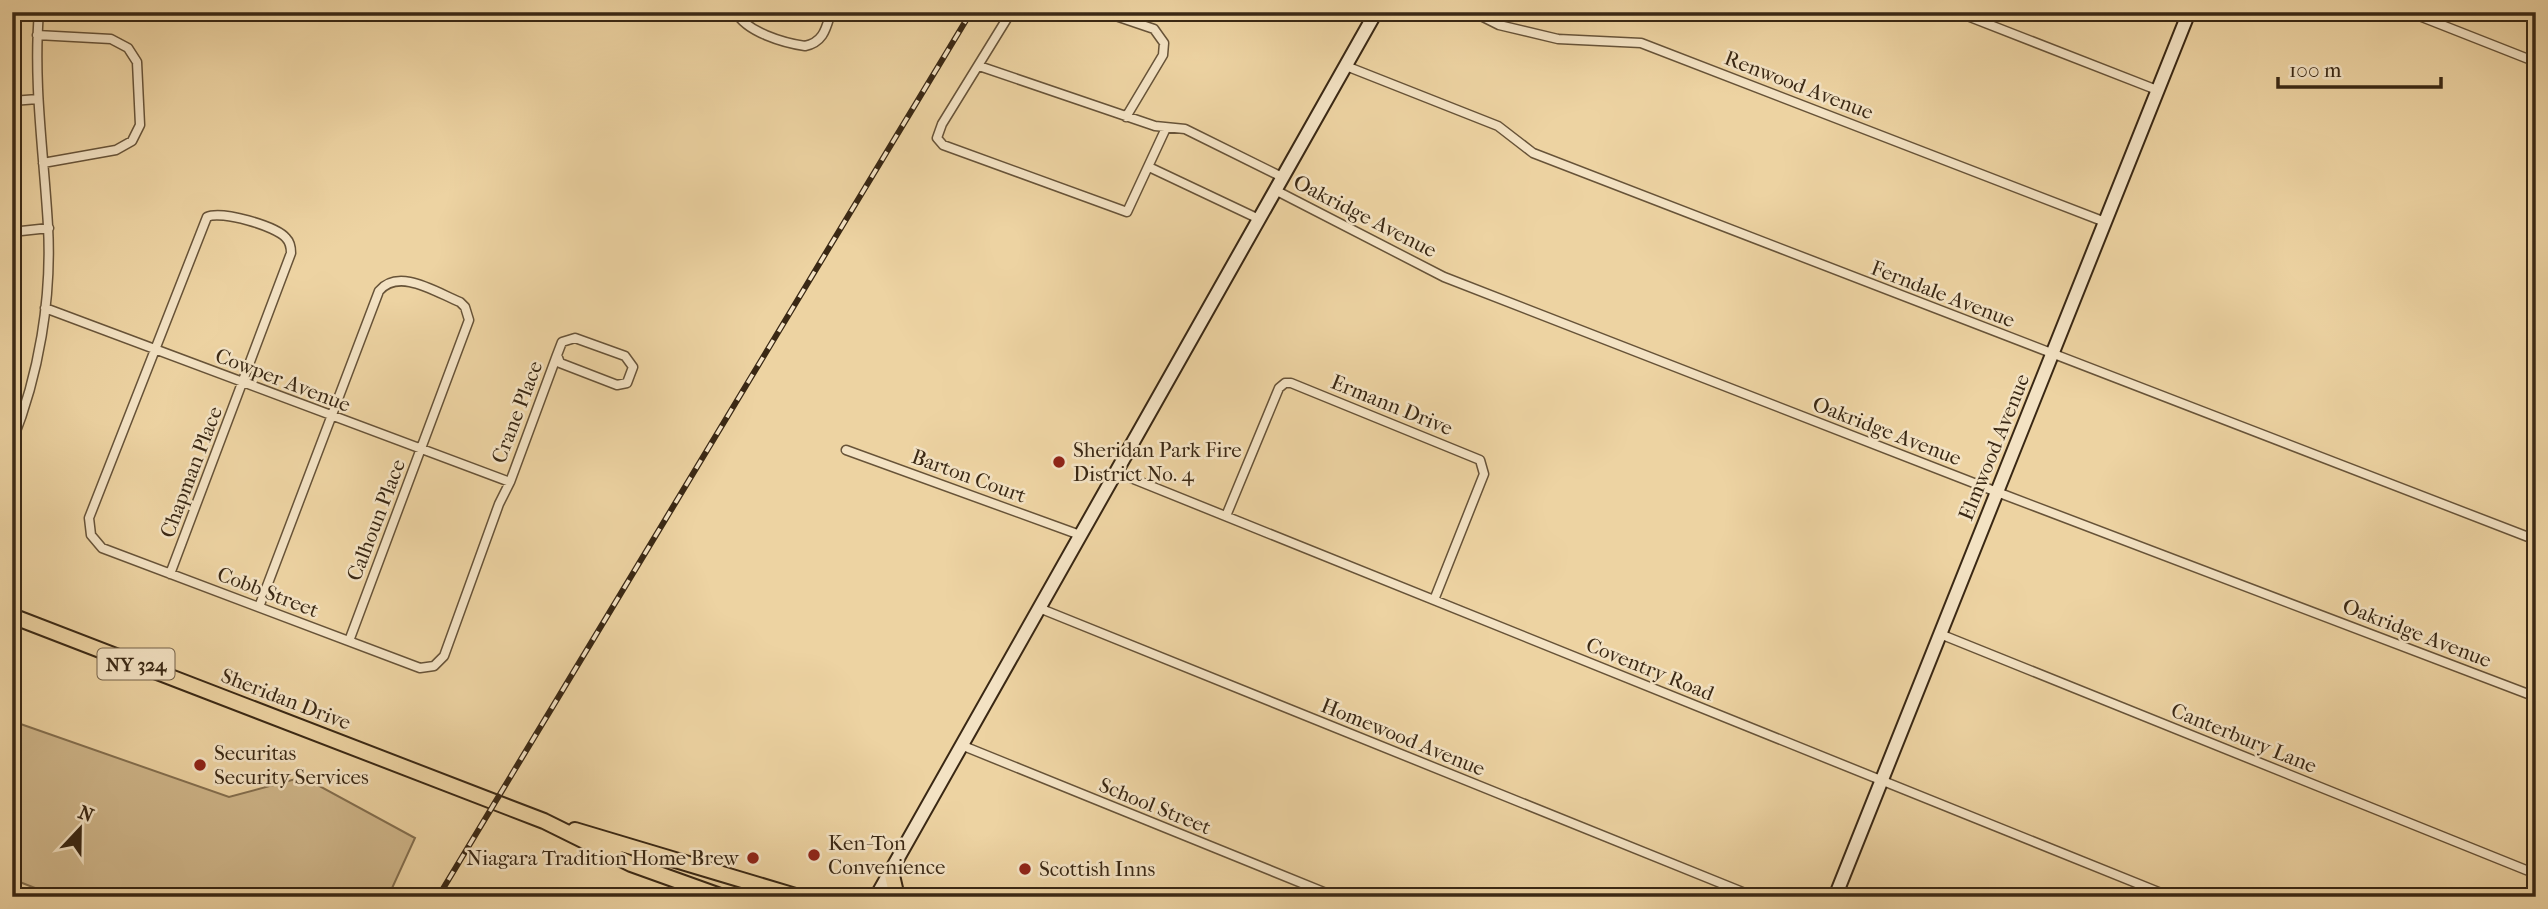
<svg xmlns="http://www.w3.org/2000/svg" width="2548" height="909" viewBox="0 0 2548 909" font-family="'IM FELL French Canon',serif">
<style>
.green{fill:#cfb68a;stroke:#846f4f;stroke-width:2}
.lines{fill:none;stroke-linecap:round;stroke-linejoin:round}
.street-casing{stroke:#675338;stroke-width:11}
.secondary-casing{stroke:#3a2814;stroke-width:16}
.primary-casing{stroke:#3a2814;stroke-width:18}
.street{stroke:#f3e2c3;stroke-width:8}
.secondary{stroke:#f3e2c3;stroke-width:12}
.primary{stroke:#edd3a2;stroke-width:14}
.rail-casing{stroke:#3a2814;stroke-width:6}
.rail{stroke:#f3e2c3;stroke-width:3.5;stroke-dasharray:10;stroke-linecap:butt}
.poi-dot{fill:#8f2418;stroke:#f3e2c3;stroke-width:2.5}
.labels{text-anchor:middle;stroke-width:5;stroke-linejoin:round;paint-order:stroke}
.shield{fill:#f3e2c3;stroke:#726048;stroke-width:2}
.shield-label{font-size:19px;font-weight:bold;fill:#3a2814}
.street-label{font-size:21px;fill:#3a2814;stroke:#f3e2c3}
.poi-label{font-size:21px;fill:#3a2814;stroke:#f3e2c3;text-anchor:start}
</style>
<rect width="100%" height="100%" fill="#edd3a2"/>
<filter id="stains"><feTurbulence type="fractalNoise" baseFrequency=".00286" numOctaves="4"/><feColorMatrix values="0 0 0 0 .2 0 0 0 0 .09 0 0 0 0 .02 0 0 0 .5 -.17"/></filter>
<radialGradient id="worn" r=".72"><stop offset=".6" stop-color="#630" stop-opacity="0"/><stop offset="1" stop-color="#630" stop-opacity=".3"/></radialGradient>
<!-- green -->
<path class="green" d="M12 721 229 797 303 777 415 838 388 897H58L12 879Z"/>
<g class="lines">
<defs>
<path id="street" d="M736 12C746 32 784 43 805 46 824 42 826 28 831 12
M1011 12 942 124 937 138 943 145 1127 212 1166 128
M1104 12 1154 29 1164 43 1163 55 1126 117
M1473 12 1499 25 1558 39 1641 43 2105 222
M1957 12 2157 90
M2409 12 2536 62
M37 35 111 39 128 48 137 62 140 125 132 141 116 150 43 163
M979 66 1155 126 1185 129 1282 177
M1346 66 1498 126 1533 153 2536 540
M12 101 38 99
M1149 167 1259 219
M1275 190 1444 277 1997 492 2536 697
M12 232 49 228
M45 308 510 482
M575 338 625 356 633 367 627 383 617 385 560 363 557 355 562 342Z
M12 442C39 375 52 298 48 226 44 155 33 84 39 12
M846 450 1080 535
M1116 472 2171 897
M1226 516 1279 388 1285 383H1291L1480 460 1484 474 1434 600
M170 574 291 253C291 247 290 242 286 238 276 226 221 210 207 217L89 518 91 535 102 548 420 668 434 666 444 656 499 504 510 482 557 355
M259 607 379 291C399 267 437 293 460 302L465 307 469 320 349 641
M1039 608 1755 897
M1940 634 2536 874
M961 745 1336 897"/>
<path id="secondary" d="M876 897 1376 12
M1835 897 2189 12"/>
<path id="primary" d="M12 616 544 821 631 864 723 897
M575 830 799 897
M891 871 897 897"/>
</defs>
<!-- street casing -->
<use href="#street" class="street-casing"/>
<!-- secondary casing -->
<use href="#secondary" class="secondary-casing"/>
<!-- primary casing -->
<use href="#primary" class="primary-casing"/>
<!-- street -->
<use href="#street" class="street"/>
<!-- secondary -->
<use href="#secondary" class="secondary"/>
<!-- primary -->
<use href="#primary" class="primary"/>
<defs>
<path id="rail" d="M438 897 971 12"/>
</defs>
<!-- rail casing -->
<use href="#rail" class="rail-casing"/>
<!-- rail -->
<use href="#rail" class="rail"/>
</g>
<!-- markers -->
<g class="poi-dot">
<circle cx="1059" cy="462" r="7"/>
<circle cx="200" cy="765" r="7"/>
<circle cx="814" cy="855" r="7"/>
<circle cx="753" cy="858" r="7"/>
<circle cx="1025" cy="869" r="7"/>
</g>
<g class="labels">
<!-- shield labels -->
<rect class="shield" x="97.5" y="648.5" width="77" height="31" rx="5"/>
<g class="shield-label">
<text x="136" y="671">NY 324</text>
</g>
<!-- street labels -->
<g class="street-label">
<text transform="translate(1799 85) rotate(21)" y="7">Renwood Avenue</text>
<text transform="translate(1365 216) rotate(27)" y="7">Oakridge Avenue</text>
<text transform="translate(1943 294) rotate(21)" y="7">Ferndale Avenue</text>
<text transform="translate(283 380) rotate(21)" y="7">Cowper Avenue</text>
<text transform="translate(1392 405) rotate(22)" y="7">Ermann Drive</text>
<text transform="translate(517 412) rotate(-69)" y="7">Crane Place</text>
<text transform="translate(1887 431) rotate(21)" y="7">Oakridge Avenue</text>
<text transform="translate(1994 447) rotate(-68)" y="7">Elmwood Avenue</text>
<text transform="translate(191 472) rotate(-69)" y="7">Chapman Place</text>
<text transform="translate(969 476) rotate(20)" y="7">Barton Court</text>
<text transform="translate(376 520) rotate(-69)" y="7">Calhoun Place</text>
<text transform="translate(268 592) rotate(21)" y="7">Cobb Street</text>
<text transform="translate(2417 633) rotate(21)" y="7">Oakridge Avenue</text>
<text transform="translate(1650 669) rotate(22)" y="7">Coventry Road</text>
<text transform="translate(286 699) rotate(21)" y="7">Sheridan Drive</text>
<text transform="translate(1403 737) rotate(22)" y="7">Homewood Avenue</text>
<text transform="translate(2244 738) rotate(22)" y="7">Canterbury Lane</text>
<text transform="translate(1155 806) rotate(22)" y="7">School Street</text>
</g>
<!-- poi labels -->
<g class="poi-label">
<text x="1073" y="457">Sheridan Park Fire<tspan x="1073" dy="24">District No. 4</tspan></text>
<text x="214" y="760">Securitas<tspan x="214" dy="24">Security Services</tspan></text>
<text x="828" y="850">Ken-Ton<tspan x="828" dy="24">Convenience</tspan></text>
<text x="739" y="865" text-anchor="end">Niagara Tradition Home Brew</text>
<text x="1039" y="876">Scottish Inns</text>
</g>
</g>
<!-- margin -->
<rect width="2548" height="909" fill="none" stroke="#edd3a2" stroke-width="42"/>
<rect x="14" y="14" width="2520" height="881" fill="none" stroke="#3a2814" stroke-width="3.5"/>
<rect x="21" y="21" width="2506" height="867" fill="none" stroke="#3a2814" stroke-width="2"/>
<!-- north arrow -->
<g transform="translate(80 829) rotate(22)" stroke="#f3e2c3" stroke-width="5" paint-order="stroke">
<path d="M0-5L12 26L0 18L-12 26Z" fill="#3a2814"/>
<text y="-10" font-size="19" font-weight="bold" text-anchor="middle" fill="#3a2814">N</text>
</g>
<!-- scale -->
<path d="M2278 77v10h163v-10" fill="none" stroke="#3a2814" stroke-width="3.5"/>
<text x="2289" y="77" font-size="21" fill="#3a2814" stroke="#f3e2c3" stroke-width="5" paint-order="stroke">100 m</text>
<rect width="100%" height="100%" filter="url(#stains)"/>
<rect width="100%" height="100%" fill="url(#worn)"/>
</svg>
